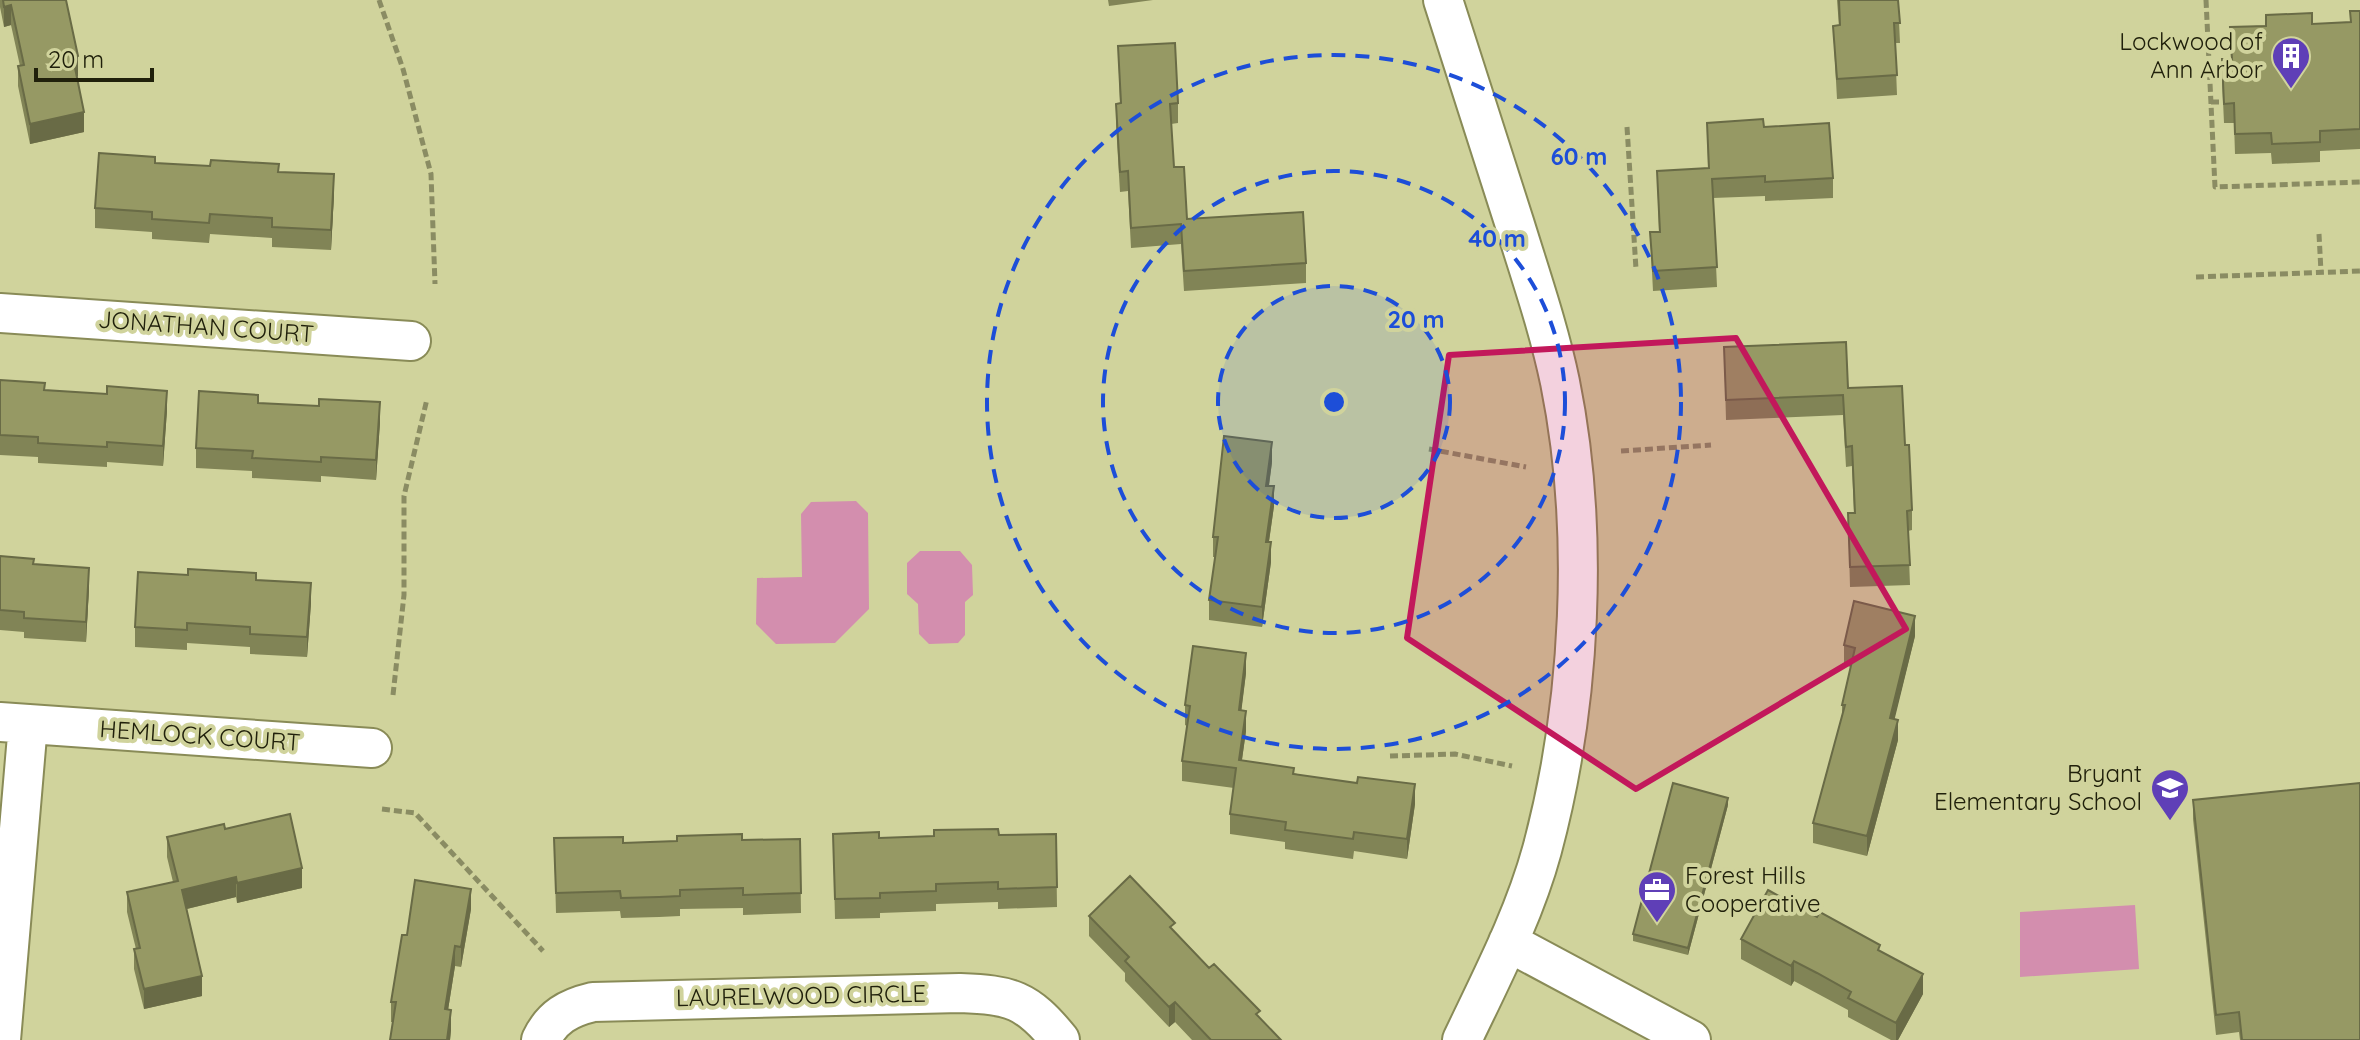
<svg xmlns="http://www.w3.org/2000/svg" width="2360" height="1040" viewBox="0 0 2360 1040" font-family="Quicksand,sans-serif">
<style>
.green{fill:#d38eae}
.lines{fill:none;stroke-linecap:round;stroke-linejoin:round}
.minor-casing{stroke:#898b57;stroke-width:42}
.path{stroke:#8a8c63;stroke-width:5;stroke-dasharray:8 4;stroke-linecap:butt}
.minor{stroke:#fff;stroke-width:38}
.wall{fill:#818456}
.shaded-wall{fill:#696b46}
.building{fill:#969964;stroke:#696b46;stroke-width:2}
.marked{fill:#c2185b;fill-opacity:0.2;stroke:#c2185b;stroke-width:6;stroke-linejoin:round}
.ring{fill:none;stroke:#1d4ed8;stroke-width:4;stroke-dasharray:14 10}
.labels{text-anchor:middle;stroke-width:8;stroke-linejoin:round;paint-order:stroke}
.poi-label{font-size:24px;fill:#20200b;stroke:#d0d39c;text-anchor:end}
.street-label{font-size:24px;fill:#20200b;stroke:#d0d39c}
.centre{fill:#1d4ed8;stroke:#d0d39c;stroke-width:4}
.ring-label{font-size:24px;text-anchor:middle;font-weight:bold;fill:#1d4ed8;stroke:#d0d39c;stroke-width:8;stroke-linejoin:round;paint-order:stroke}
</style>
<rect width="100%" height="100%" fill="#d0d39c"/>
<!-- green -->
<path class="green" d="M856 501 868 513 869 609 835 643 776 644 756 624 757 578 802 577 801 514 811 502Z
M920 551H960L972 565 973 595 965 602V635L958 643 929 644 919 634 918 604 907 594V563Z
M2135 905 2139 969 2020 977V912Z"/>
<g class="lines">
<defs>
<path id="minor" d="M1443 0C1467 75 1491 150 1515 225 1531 277 1549 329 1560 382 1590 530 1581 705 1542 850 1524 916 1491 979 1462 1040
M0 313 411 341
M0 722 372 748
M1508 942 1691 1040
M1 1040 28 724
M541 1040C552 1017 568 1008 593 1002L960 993C1011 995 1027 999 1060 1040"/>
</defs>
<!-- minor casing -->
<use href="#minor" class="minor-casing"/>
<!-- path -->
<path class="path" d="M379 0 403 69 431 174 435 284
M2206 0 2215 187 2360 182
M2211 102H2223
M1627 127 1636 269
M2319 234 2321 272
M2196 277 2360 271
M1429 449 1526 467
M1621 451 1711 445
M393 695 404 595V496L427 399
M1390 756 1455 754 1512 766
M382 809 415 813 543 951"/>
<!-- minor -->
<use href="#minor" class="minor"/>
</g>
<!-- wall -->
<path class="wall" d="M0 0H66L78 76 77 77 84 132 30 144 18 86V66H20L11 25 4 27 0 7Z
M1108 0H1153L1109 6Z
M1837 0H1898L1900 43H1895L1897 95 1837 99 1833 26H1839Z
M2350 11H2360V149L2320 151V162L2272 164 2271 153 2235 154 2234 123H2224L2222 79V59H2231L2230 27 2350 22Z
M1118 46 1178 103V123L1171 124 1174 167 1187 219 1306 263V283L1184 291 1181 244 1131 248 1128 191 1120 192 1116 124V104L1120 103Z
M1707 123 1764 127 1833 178V198L1765 201V196L1713 198 1717 287 1653 291 1650 232H1659L1657 171 1708 168Z
M155 163 279 172 334 194 331 250 272 247V238L210 234 209 243 152 239V232L95 228V208Z
M1724 347 1848 388 1905 445 1912 510V530L1908 531 1910 585 1850 587 1848 513H1854L1852 466 1846 467 1843 415 1726 420Z
M0 380 45 390 167 410 163 466 107 462V467L38 463V457L0 455Z
M258 403 380 422 376 480 321 476V482L252 478V471L196 468V448Z
M1272 462 1269 486 1274 506 1269 542 1271 562 1262 627 1209 620V600L1215 557H1213V537Z
M0 556 34 564 89 588 86 642 24 638V632L0 630Z
M256 580 311 603 307 657 250 654V647L187 643V650L135 647V627Z
M1915 636 1894 719 1898 740 1867 856 1813 843V823L1842 718V705L1851 667 1844 665V645Z
M1246 673 1241 711 1246 731 1242 760 1415 804 1407 859 1354 851 1353 859 1285 849V842L1230 834V814L1234 788 1182 781V761L1187 726 1185 725V705Z
M2193 800 2360 1040H2240L2239 1032 2216 1035 2193 819Z
M1728 805 1688 955 1633 941V934Z
M225 829 302 888 237 903 236 897 187 909 202 996 144 1009 134 969V949H136L127 912V892L173 882 167 857V837Z
M833 834 879 838 1056 834 1057 907 998 909V902L936 904V911L880 913V918L835 919Z
M554 838 623 843 800 839 801 913 743 915V908L680 909V916L659 917 621 918 620 911 556 913Z
M471 909 461 967 455 966 448 1010 451 1030 450 1040H390L393 1022H391V1002L407 935Z
M1089 916 1175 932 1281 1040H1192L1175 1022 1169 1027 1125 981V973L1089 936Z
M1741 939 1880 951 1923 994 1898 1040H1891L1848 1017V1010L1794 981 1791 986 1741 959Z"/>
<!-- shaded-wall -->
<path class="shaded-wall" d="M11 5V25L4 27V7Z
M78 56V76L73 78V58Z
M84 112V132L30 144V124Z
M334 174V194L331 250V230Z
M167 391V410L163 466V446Z
M380 402V422L376 480V460Z
M1272 442V462L1266 506V486Z
M1274 486V506L1266 561V542Z
M1271 542V562L1262 627V607Z
M89 568V588L86 642V622Z
M311 583V603L307 657V637Z
M1915 616V636L1890 738V718Z
M1246 653V673L1239 730V710Z
M1246 711V731L1239 780V760Z
M1898 720V740L1867 856V836Z
M1415 784V804L1407 859V839Z
M1728 798V805L1688 955V948Z
M302 868V888L237 903V883Z
M236 877V897L182 910V890Z
M471 889V909L461 967V947Z
M455 946V966L445 1029V1009Z
M1794 961V981L1791 986V966Z
M1923 974V994L1898 1040H1896V1023Z
M202 976V996L144 1009V989Z
M1175 1002V1022L1169 1027V1007Z
M451 1010V1030L450 1040H447Z"/>
<!-- building -->
<path class="building" d="M3 0H66L78 56 73 58 84 112 30 124 18 66 24 65 11 5 4 7Z
M1839 0H1898L1900 23H1894L1897 75 1837 79 1833 26 1840 25Z
M2350 11H2360V129L2320 131V142L2272 144 2271 133 2235 134 2234 103 2224 104 2222 59H2232L2230 27 2266 26V15L2312 13V24L2351 22Z
M1175 43 1178 103 1170 104 1174 167H1184L1187 219 1303 212 1306 263 1184 271 1181 224 1131 228 1128 171 1120 172 1116 104 1121 103 1118 46Z
M1763 119 1764 127 1829 123 1833 178 1765 182V176L1712 179 1717 267 1653 271 1650 232H1660L1657 171 1709 168 1707 123Z
M99 153 155 157V163L210 166 211 160 279 164 278 172 334 174 331 230 272 227V218L210 214 209 223 152 219V212L95 208Z
M1846 342 1848 388 1902 386 1905 445H1909L1912 510 1907 511 1910 565 1850 567 1848 513H1855L1852 446 1846 447 1843 395 1726 400 1724 347Z
M0 380 45 383 44 390 107 394V386L167 391 163 446 107 442V447L38 443V437L0 435Z
M199 391 258 395V403L319 406V399L380 402 376 460 321 457V462L252 458 253 451 196 448Z
M1224 436 1272 442 1266 486H1274L1266 542H1271L1262 607 1209 600 1218 537H1213Z
M0 556 34 559 33 564 89 568 86 622 24 618V612L0 610Z
M188 569 256 573V580L311 583 307 637 250 634V627L187 623V630L135 627 138 572 188 575Z
M1854 601 1915 616 1890 718 1898 720 1867 836 1813 823 1845 705H1842L1855 648 1844 645Z
M1193 646 1246 653 1239 710 1246 711 1239 760 1294 768 1293 774 1357 783 1358 777 1415 784 1407 839 1354 832 1353 839 1285 830 1286 822 1230 814 1236 768 1182 761 1190 706 1185 705Z
M1673 783 1728 798 1688 948 1633 934Z
M2360 783V1040H2242L2239 1012 2216 1015 2193 800Z
M290 814 302 868 237 883 236 877 182 890 202 976 144 989 134 949 140 948 127 892 178 881 167 837 224 824 225 829Z
M998 829 999 835 1056 834 1057 887 998 889V882L936 884V891L880 893V898L835 899 833 834 879 832V838L934 836V830Z
M742 834V840L800 839 801 893 743 895V888L680 890V896L659 897 621 898 620 891 556 893 554 838 623 837V843L677 841V836Z
M1130 876 1175 923 1170 927 1209 968 1214 964 1260 1011 1256 1014 1281 1040H1211L1175 1002 1169 1007 1125 961 1129 957 1089 916Z
M415 880 471 889 461 947 455 946 445 1009 451 1010 447 1040H390L396 1002H391L402 935H407Z
M1768 890 1817 917 1820 912 1880 945 1878 950 1923 974 1896 1023 1848 998 1851 992 1817 973 1794 961 1791 966 1741 939Z"/>
<!-- marked area -->
<path class="marked" d="M1736 338 1906 629 1636 789 1407 638 1449 355Z"/>
<!-- distance rings -->
<circle cx="1334" cy="402" r="116" fill="#1d4ed8" fill-opacity=".12"/>
<g class="ring">
<circle cx="1334" cy="402" r="116"/>
<circle cx="1334" cy="402" r="231"/>
<circle cx="1334" cy="402" r="347"/>
</g>
<!-- icons -->
<defs>
<symbol id="building-pin" viewBox="-11 -11 22 30"><path d="M0 17L-7.5 6A9.5 9.5 0 1 1 7.5 6Z" fill="#5f3fb7" stroke="#d0d39c"/><path d="M-4-6H4V6H1V3H-1V6H-4ZM-2.5-4.3h1.7v1.8h-1.7ZM.8-4.3h1.7v1.8H.8ZM-2.5-1h1.7V.8h-1.7ZM.8-1h1.7V.8H.8Z" fill="#fff"/></symbol>
<symbol id="school-pin" viewBox="-11 -11 22 30"><path d="M0 17L-7.5 6A9.5 9.5 0 1 1 7.5 6Z" fill="#5f3fb7" stroke="#d0d39c"/><path d="M0-5L7-2L0 1L-7-2ZM-4 1L0 2.5L4 1V4Q0 6-4 4Z" fill="#fff"/></symbol>
<symbol id="office-pin" viewBox="-11 -11 22 30"><path d="M0 17L-7.5 6A9.5 9.5 0 1 1 7.5 6Z" fill="#5f3fb7" stroke="#d0d39c"/><path d="M-6-3h4V-5.5h4V-3h4V5H-6ZM-1-4.5V-3h2v-1.5ZM-6 0V1H6V0Z" fill="#fff"/></symbol>
</defs>
<g fill-rule="evenodd">
<use href="#building-pin" x="2269" y="34" width="44" height="60"/>
<use href="#school-pin" x="2148" y="766" width="44" height="60"/>
<use href="#office-pin" x="1635" y="868" width="44" height="60"/>
</g>
<g class="labels">
<!-- poi labels -->
<g class="poi-label">
<text x="2263" y="50">Lockwood of<tspan x="2263" dy="28">Ann Arbor</tspan></text>
<text x="2142" y="782">Bryant<tspan x="2142" dy="28">Elementary School</tspan></text>
<text x="1685" y="884" text-anchor="start">Forest Hills<tspan x="1685" dy="28">Cooperative</tspan></text>
</g>
<!-- street labels -->
<g class="street-label">
<text transform="translate(206 327) rotate(4)" y="8">JONATHAN COURT</text>
<text transform="translate(200 736) rotate(4)" y="8">HEMLOCK COURT</text>
<text transform="translate(801 996) rotate(-1)" y="8">LAURELWOOD CIRCLE</text>
</g>
</g>
<circle cx="1334" cy="402" r="12" class="centre"/>
<g class="ring-label">
<text x="1579" y="165">60 m</text>
<text x="1497" y="247">40 m</text>
<text x="1416" y="328">20 m</text>
</g>
<!-- scale -->
<path d="M36 68v12h116v-12" fill="none" stroke="#20200b" stroke-width="4"/>
<text x="48" y="68" font-size="24" fill="#20200b" stroke="#d0d39c" stroke-width="6" paint-order="stroke">20 m</text>
</svg>
